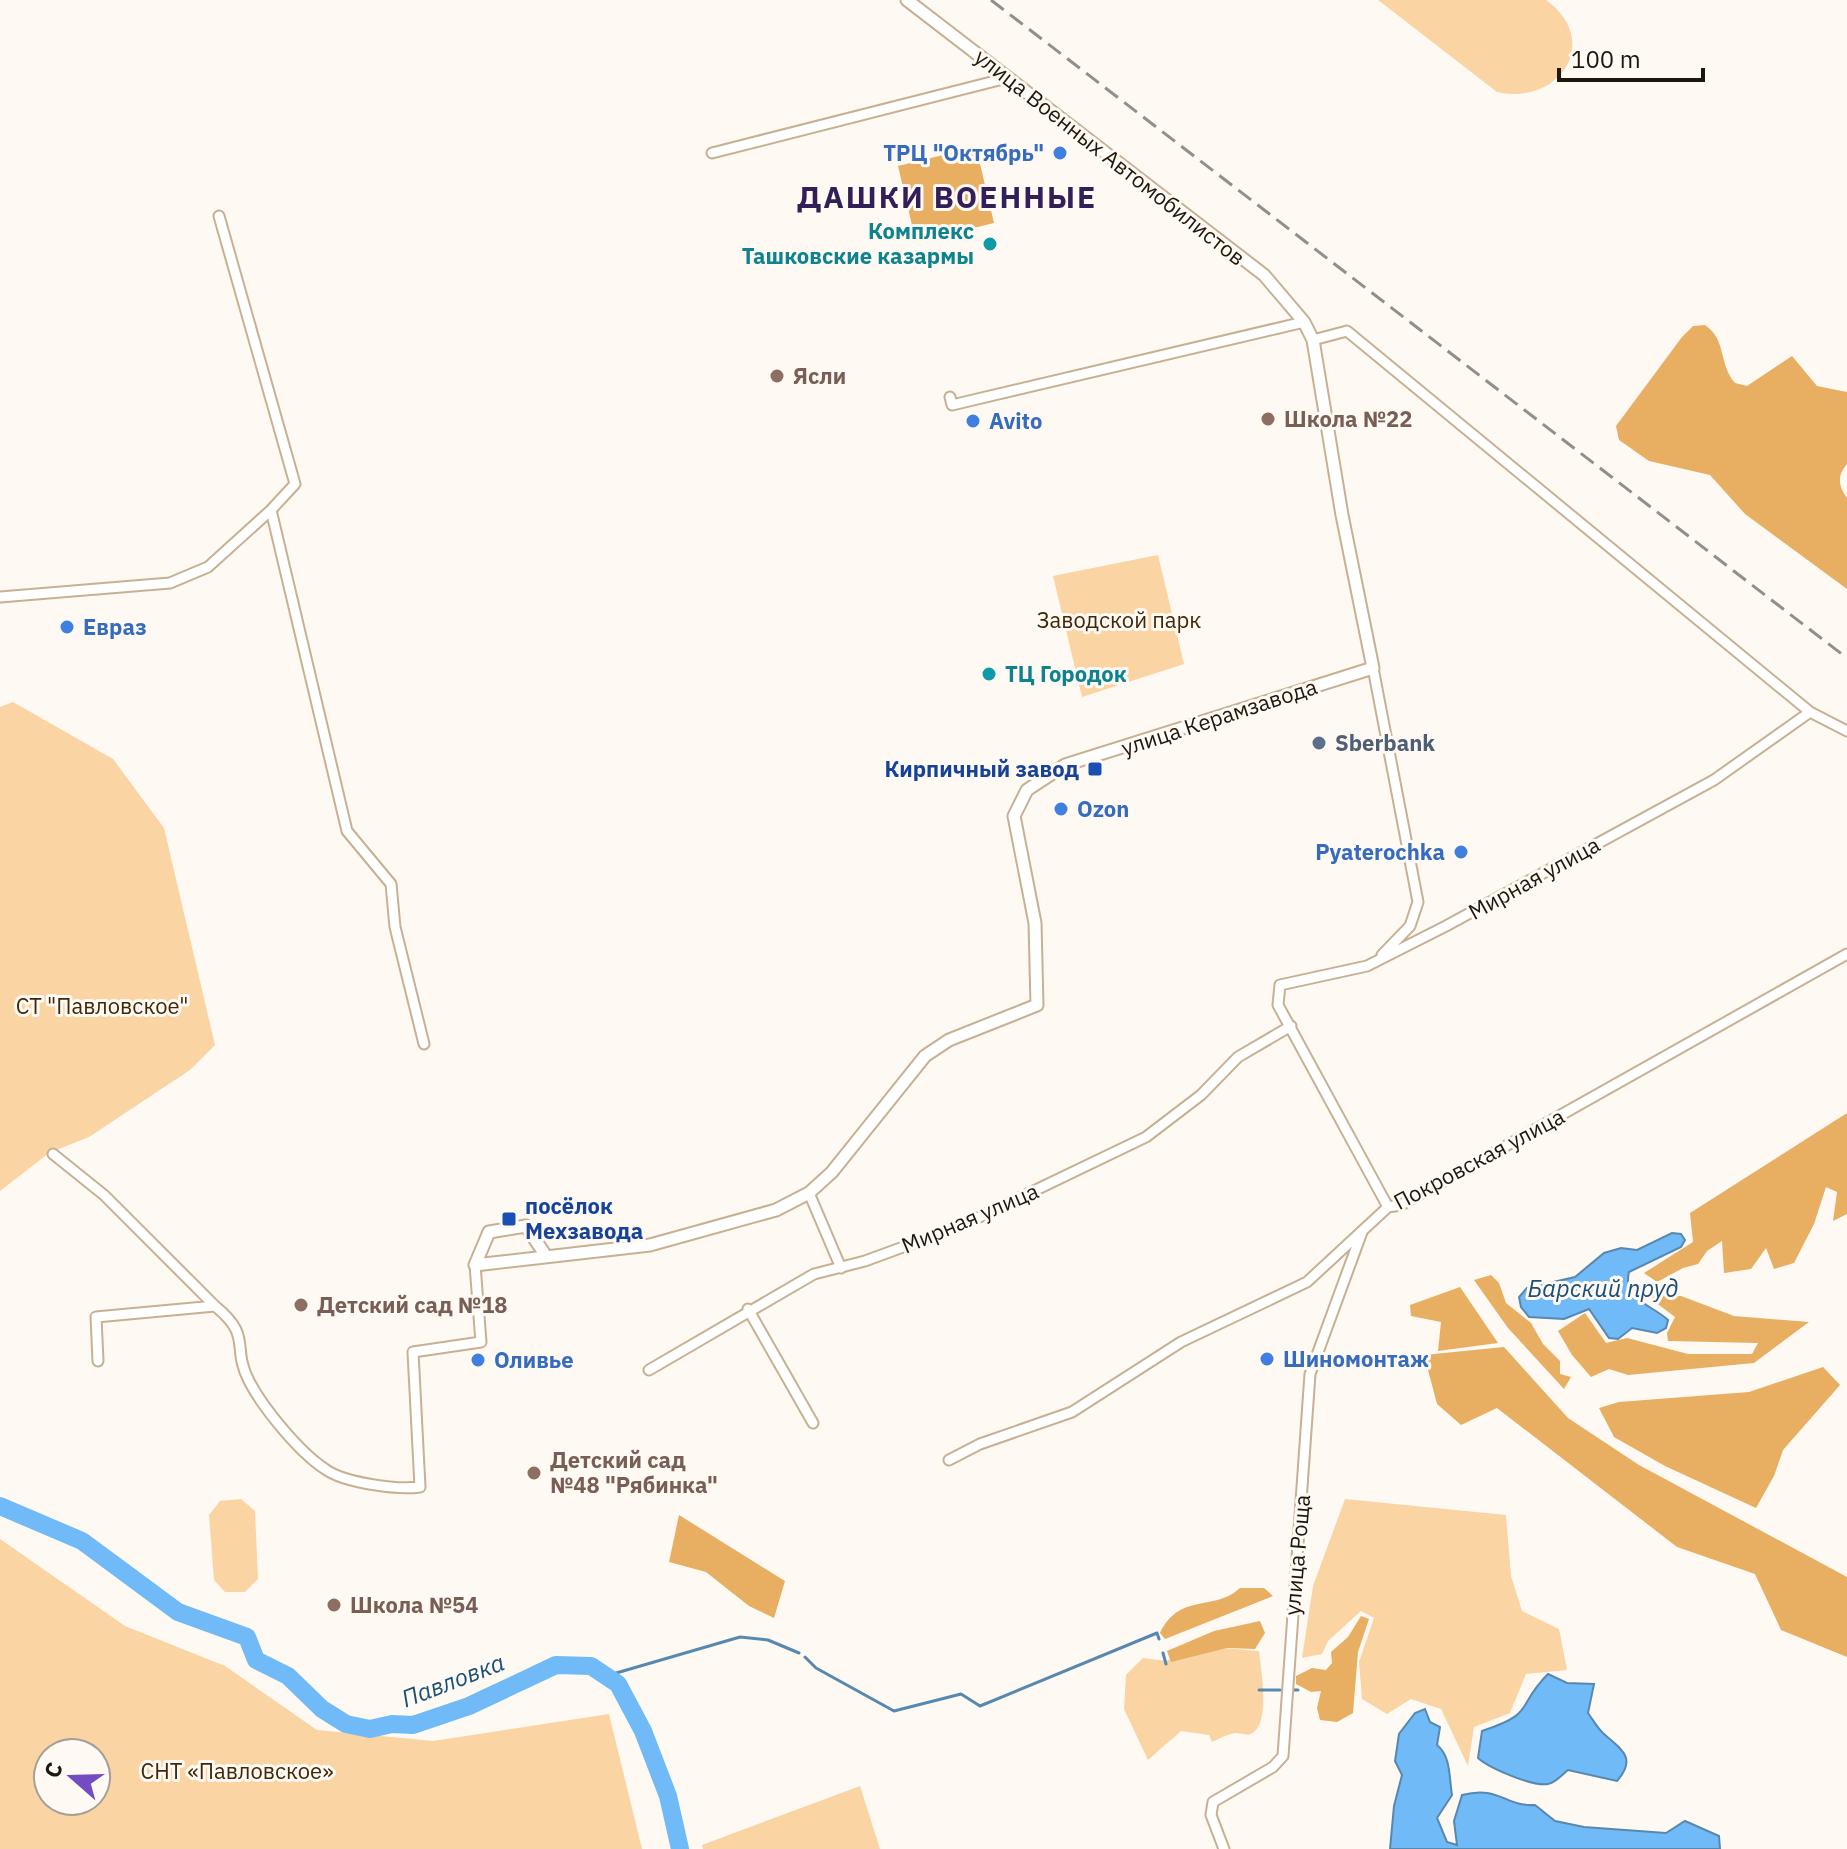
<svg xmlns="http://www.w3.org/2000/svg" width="1847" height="1849" viewBox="0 0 1847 1849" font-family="'IBM Plex Sans',sans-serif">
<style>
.green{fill:#fbd4a4;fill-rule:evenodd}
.forest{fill:#e8ae62}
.water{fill:#6fbaf7;stroke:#5789b0;stroke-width:2}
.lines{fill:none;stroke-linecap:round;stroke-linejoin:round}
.stream{stroke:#5789b0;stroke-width:3}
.river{stroke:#6fbaf7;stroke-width:18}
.minor-casing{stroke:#c8b093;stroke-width:13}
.tertiary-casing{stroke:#c8b093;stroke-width:15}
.minor{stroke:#fff;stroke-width:9}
.tertiary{stroke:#fff;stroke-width:11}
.rail{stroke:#958e85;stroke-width:3;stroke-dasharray:16 8;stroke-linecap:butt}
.shop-dot{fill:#3f7fe0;stroke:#fef9f3;stroke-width:3}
.culture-dot{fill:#0f9aa8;stroke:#fef9f3;stroke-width:3}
.education-dot{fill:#8d6e63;stroke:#fef9f3;stroke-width:3}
.service-dot{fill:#5c6f8a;stroke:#fef9f3;stroke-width:3}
.transit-dot{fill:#1a4fb4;stroke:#fef9f3;stroke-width:3}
.labels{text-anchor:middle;stroke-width:6;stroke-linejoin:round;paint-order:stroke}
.shop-label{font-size:22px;font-weight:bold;fill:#366cbe;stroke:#fef9f3;text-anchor:start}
.street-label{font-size:22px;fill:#20170c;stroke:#fef9f3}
.culture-label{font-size:22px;font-weight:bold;fill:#0d838f;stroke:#fef9f3;text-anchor:end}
.education-label{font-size:22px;font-weight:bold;fill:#785e54;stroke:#fef9f3;text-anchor:start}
.park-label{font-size:22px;fill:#402806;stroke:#fef9f3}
.service-label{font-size:22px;font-weight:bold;fill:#4e5e75;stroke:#fef9f3;text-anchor:start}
.transit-label{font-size:22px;font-weight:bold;fill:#164399;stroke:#fef9f3;text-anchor:end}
.water-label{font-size:24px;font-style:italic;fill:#1a5078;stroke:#fef9f3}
.district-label{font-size:30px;font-weight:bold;letter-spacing:2px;fill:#321f59;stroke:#fef9f3}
</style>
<rect width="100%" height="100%" fill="#fef9f3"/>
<!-- green -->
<path class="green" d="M1378 0H1546C1603 41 1559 106 1497 92Z
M1158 555 1184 664 1082 697 1053 576Z
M13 702 113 759 164 828 215 1045 190 1070 89 1137 49 1153 0 1191V707Z
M241 1499 255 1511 258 1579 245 1592H225L214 1580 209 1515 220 1501Z
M1345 1499 1506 1515 1511 1576 1522 1611 1559 1629 1567 1670 1526 1674 1510 1713 1474 1727 1468 1766 1441 1709 1411 1699 1387 1714 1362 1699 1359 1662 1374 1618 1361 1611 1328 1641 1322 1654 1302 1658 1313 1586Z
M0 1539 125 1626 225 1666 317 1730 433 1741 609 1714 642 1849H0ZM48 1753H96V1801H48Z
M1199 1646 1259 1651C1261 1670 1270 1719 1254 1732 1248 1737 1242 1733 1236 1733 1228 1734 1219 1739 1212 1742L1209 1735 1181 1731 1148 1760 1124 1709 1126 1675 1143 1658 1166 1661Z
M860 1786 880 1849H703L702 1845Z"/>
<!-- forest -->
<path class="forest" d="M976 147 994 223 916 242 898 166Z
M1705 325C1727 340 1718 363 1735 383L1747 386 1792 356 1817 386 1847 392V464C1837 476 1838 485 1847 498V589L1745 514 1710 475 1649 461 1619 440 1616 426 1682 337 1693 326Z
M1847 1113V1214L1833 1221 1837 1192 1826 1187 1814 1224 1794 1263 1774 1269 1766 1248 1751 1269 1724 1273 1722 1241 1707 1251 1698 1264 1683 1268 1657 1282 1644 1273 1693 1242 1690 1213Z
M1491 1275 1499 1283 1506 1303 1531 1323 1543 1344 1560 1361V1374L1571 1377 1564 1389 1508 1328 1474 1280Z
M1460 1287 1498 1343 1438 1351 1441 1322 1411 1316 1410 1305Z
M1646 1295 1681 1296 1734 1316 1809 1322 1754 1363 1628 1375 1609 1369 1591 1377 1572 1355 1558 1331 1585 1313 1606 1343 1627 1338 1688 1354H1752L1758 1343 1668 1341 1667 1333 1675 1317Z
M1504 1347 1568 1418 1639 1465 1847 1577V1657L1781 1630 1755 1574 1677 1547 1497 1408 1461 1425 1437 1404 1424 1355Z
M1823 1367 1840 1385 1783 1450 1774 1476 1756 1508 1665 1466 1614 1437 1599 1408 1619 1402 1749 1392Z
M679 1515 785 1581 774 1618 749 1606 706 1572 669 1562Z
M1240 1588H1264L1273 1596 1165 1639 1160 1633C1180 1592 1214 1612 1240 1588Z
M1361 1616 1369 1619 1358 1652 1353 1713 1337 1722 1320 1720 1317 1708 1321 1691 1311 1692 1296 1684V1676L1312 1668 1326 1670 1332 1663 1331 1652 1348 1637Z
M1260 1621 1265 1633 1255 1649 1227 1648 1171 1662 1167 1651 1214 1631Z"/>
<!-- water -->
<path class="water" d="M1672 1233 1681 1234 1685 1240 1681 1247 1629 1272C1622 1300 1651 1304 1668 1320L1666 1328 1657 1333 1632 1328 1618 1339 1609 1338 1589 1309 1564 1319 1529 1317 1521 1307 1519 1297 1527 1288 1575 1277 1604 1253 1621 1248 1637 1250Z
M1548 1674 1567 1683 1594 1684 1588 1713C1593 1720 1598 1729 1604 1734 1620 1749 1638 1757 1617 1781L1568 1770C1562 1775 1555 1783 1548 1784 1533 1787 1489 1768 1478 1758L1482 1731C1537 1713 1515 1707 1548 1674Z
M1425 1709 1430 1722 1440 1727 1437 1745C1451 1756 1449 1777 1452 1795L1437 1818 1447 1842 1457 1845 1454 1821 1462 1795C1499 1785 1505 1807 1535 1805L1555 1821 1584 1827 1666 1833 1685 1821 1719 1836 1720 1849H1390L1394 1806 1402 1775 1395 1761 1399 1734 1415 1713Z"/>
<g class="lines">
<!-- stream -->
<path class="stream" d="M1163 1653 1166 1664
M805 1657 816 1668 894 1711 961 1694 980 1706 1157 1633 1159 1639
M606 1676 740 1637 768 1640 799 1653
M1259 1690H1280
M1293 1690H1298"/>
<!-- river -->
<path class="river" d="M0 1506 82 1541 178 1612 247 1637 256 1660 288 1676 322 1709 346 1724 370 1729 392 1724 413 1725 469 1706 556 1665 591 1666 618 1684 643 1731 668 1796 680 1849"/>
<defs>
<path id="minor" d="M712 153 1007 78
M219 216 295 484 271 510
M1313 340 1347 331 1810 712 1847 731
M950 397 952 405 1304 322
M0 597 170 583 208 567 271 510 347 831 391 884 395 927 424 1044
M1373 668 1418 902 1410 926 1382 955
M53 1154 104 1195 215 1306
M809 1193 841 1268
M1388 1207 1278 1005 1280 985 1367 966 1446 926 1714 780 1810 712
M748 1309 813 1423
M98 1361 96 1317 215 1306C253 1337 231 1346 249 1381 263 1408 299 1452 325 1469 344 1483 397 1490 420 1487L413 1352 481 1342 475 1265
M649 1370 814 1274 865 1261 963 1225 1146 1137 1201 1095 1238 1057 1291 1026
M949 1460 980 1444 1072 1412 1181 1342 1307 1282 1388 1207 1401 1205 1847 954
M1224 1849 1211 1815 1213 1802 1273 1767 1283 1756 1310 1374 1362 1232"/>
<path id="tertiary" d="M546 1256 526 1226 489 1232 475 1265 650 1245 776 1210 809 1193 832 1172 925 1056 949 1040 1037 1005 1035 923 1014 816 1027 790 1065 765 1373 668 1342 515 1313 340 1304 322 1264 275 907 0"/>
</defs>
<!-- minor casing -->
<use href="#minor" class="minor-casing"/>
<!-- tertiary casing -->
<use href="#tertiary" class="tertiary-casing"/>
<!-- minor -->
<use href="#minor" class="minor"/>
<!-- tertiary -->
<use href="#tertiary" class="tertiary"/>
<!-- rail -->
<path class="rail" d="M991 0 1847 658"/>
</g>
<!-- markers -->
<g class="shop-dot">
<circle cx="1060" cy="153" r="8"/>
<circle cx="973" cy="421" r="8"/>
<circle cx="67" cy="627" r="8"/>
<circle cx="1061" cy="809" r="8"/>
<circle cx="1461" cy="852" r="8"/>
<circle cx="1267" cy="1359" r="8"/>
<circle cx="478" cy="1360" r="8"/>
</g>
<g class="culture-dot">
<circle cx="990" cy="244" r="8"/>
<circle cx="989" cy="674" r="8"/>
</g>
<g class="education-dot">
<circle cx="777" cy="376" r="8"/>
<circle cx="1268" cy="419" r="8"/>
<circle cx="301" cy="1305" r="8"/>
<circle cx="534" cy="1473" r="8"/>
<circle cx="334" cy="1605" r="8"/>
</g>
<circle class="service-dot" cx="1319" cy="743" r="8"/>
<g class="transit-dot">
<rect x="1087" y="761" width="16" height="16" rx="4"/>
<rect x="501" y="1211" width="16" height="16" rx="4"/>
</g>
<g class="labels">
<!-- shop labels -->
<g class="shop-label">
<text x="1044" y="161" text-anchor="end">ТРЦ "Октябрь"</text>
<text x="989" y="429">Avito</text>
<text x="83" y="635">Евраз</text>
<text x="1077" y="817">Ozon</text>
<text x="1445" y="860" text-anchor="end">Pyaterochka</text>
<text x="1283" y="1367">Шиномонтаж</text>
<text x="494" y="1368">Оливье</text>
</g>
<!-- street labels -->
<g class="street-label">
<text transform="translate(1110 157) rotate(38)" y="8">улица Военных Автомобилистов</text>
<text transform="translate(1219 717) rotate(-18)" y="8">улица Керамзавода</text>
<text transform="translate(1534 878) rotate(-29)" y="8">Мирная улица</text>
<text transform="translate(1479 1159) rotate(-28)" y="8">Покровская улица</text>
<text transform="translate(970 1218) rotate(-23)" y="8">Мирная улица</text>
<text transform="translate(1297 1555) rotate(-85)" y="8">улица Роща</text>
</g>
<!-- culture labels -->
<g class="culture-label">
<text x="974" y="239">Комплекс<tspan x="974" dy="25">Ташковские казармы</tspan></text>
<text x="1005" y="682" text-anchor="start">ТЦ Городок</text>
</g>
<!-- education labels -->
<g class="education-label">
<text x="793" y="384">Ясли</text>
<text x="1284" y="427">Школа №22</text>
<text x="317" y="1313">Детский сад №18</text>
<text x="550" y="1468">Детский сад<tspan x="550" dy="25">№48 "Рябинка"</tspan></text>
<text x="350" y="1613">Школа №54</text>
</g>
<!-- park labels -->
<g class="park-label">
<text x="1119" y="628">Заводской парк</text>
<text x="102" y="1014">СТ "Павловское"</text>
<text x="237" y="1779">СНТ «Павловское»</text>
</g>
<!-- service labels -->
<g class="service-label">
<text x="1335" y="751">Sberbank</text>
</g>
<!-- transit labels -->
<g class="transit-label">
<text x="1079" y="777">Кирпичный завод</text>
<text x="525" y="1214" text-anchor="start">посёлок<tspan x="525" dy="25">Мехзавода</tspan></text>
</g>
<!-- water labels -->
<g class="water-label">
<text x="1603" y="1297">Барский пруд</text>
<text transform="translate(453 1681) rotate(-21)" y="8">Павловка</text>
</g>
<!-- district labels -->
<g class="district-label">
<text x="947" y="208">ДАШКИ ВОЕННЫЕ</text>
</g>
</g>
<!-- north arrow -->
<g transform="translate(72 1777) rotate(290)"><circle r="38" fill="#fef9f3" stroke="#a59f97" stroke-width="2"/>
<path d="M0-6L14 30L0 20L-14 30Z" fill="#734bc4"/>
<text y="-12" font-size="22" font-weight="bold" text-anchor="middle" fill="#20170c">С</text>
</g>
<!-- scale -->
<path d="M1559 68v12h144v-12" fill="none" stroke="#20170c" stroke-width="4"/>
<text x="1571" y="68" font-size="24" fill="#20170c" stroke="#fef9f3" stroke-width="6" paint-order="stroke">100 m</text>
</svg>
